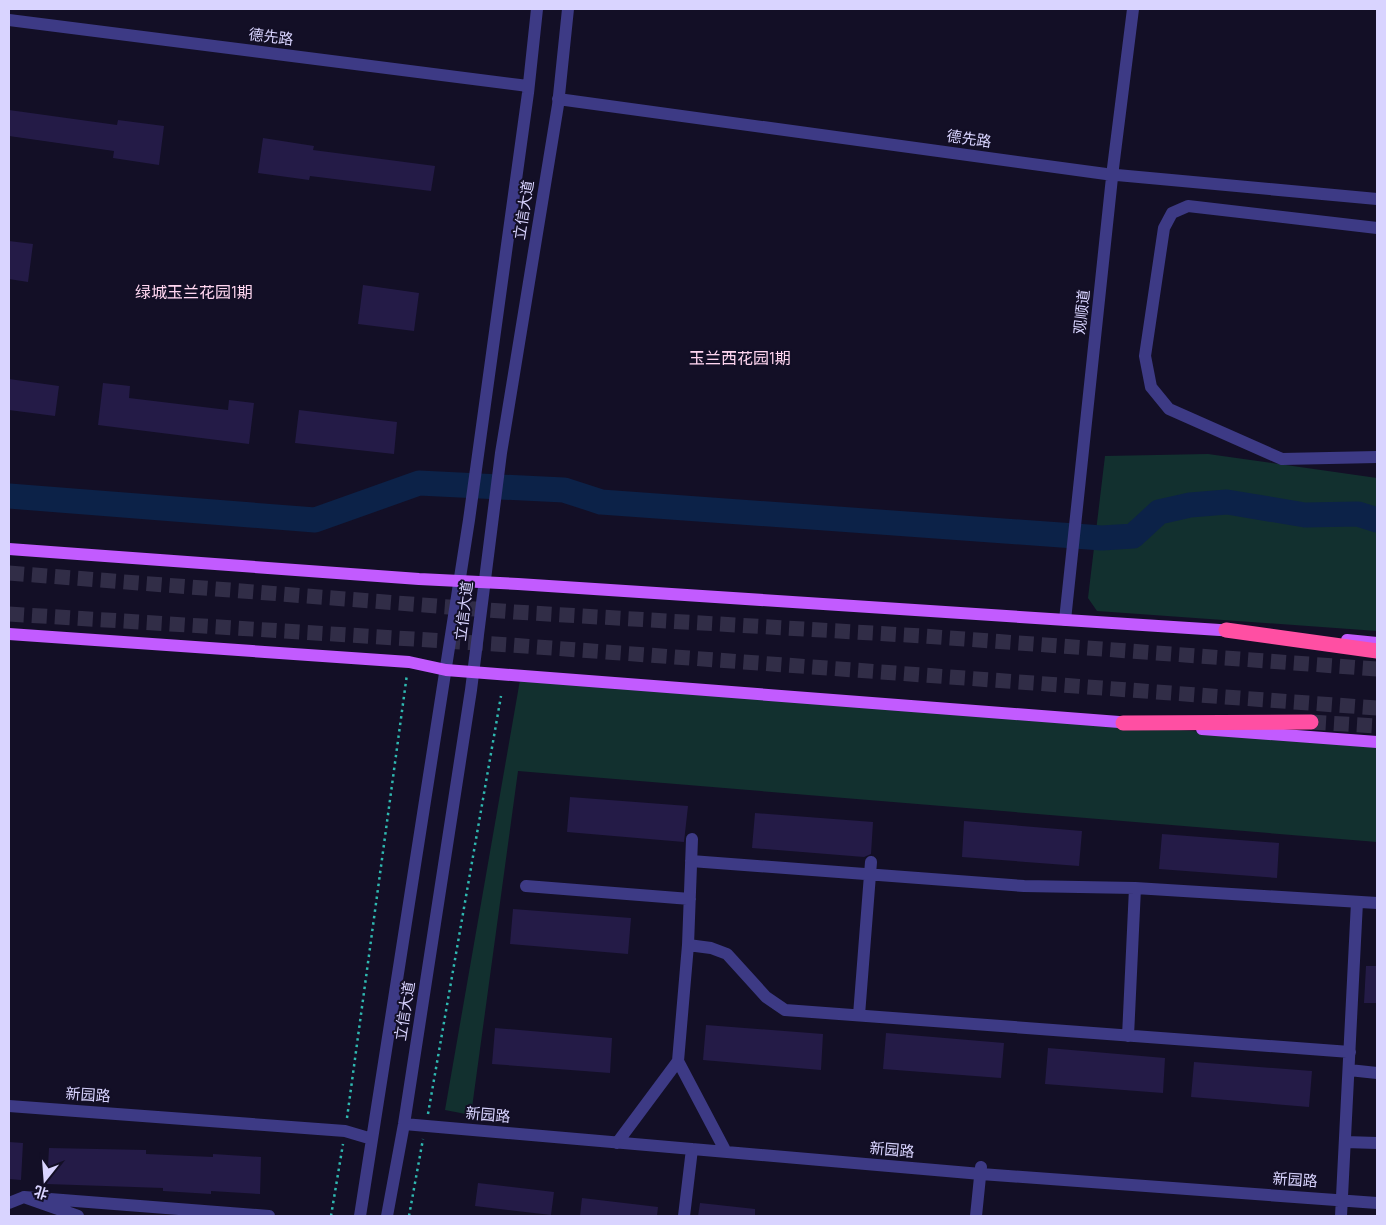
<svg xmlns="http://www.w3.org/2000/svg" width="1386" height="1225" viewBox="0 0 1386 1225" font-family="Manrope,'Noto Sans SC',sans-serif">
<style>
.green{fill:#12302f}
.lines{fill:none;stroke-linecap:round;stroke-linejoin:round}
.river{stroke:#0c2248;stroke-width:25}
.building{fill:#241b47}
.highway-tunnel{stroke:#312d47;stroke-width:15;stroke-dasharray:15 8;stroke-linecap:butt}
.path{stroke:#2fb8b0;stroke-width:2.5;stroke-dasharray:2.5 4;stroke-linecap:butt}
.minor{stroke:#3d3a85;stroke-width:12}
.major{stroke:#c25bff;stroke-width:12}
.highway{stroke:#ff4fa3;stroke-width:15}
.labels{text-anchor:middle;stroke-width:4;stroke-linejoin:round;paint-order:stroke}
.street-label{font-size:15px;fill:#d9d4ff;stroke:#130f26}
.neighbourhood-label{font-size:16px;fill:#ffd6f0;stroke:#130f26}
</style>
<rect width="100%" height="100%" fill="#130f26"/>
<!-- green -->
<path class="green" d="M1208 454 1377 478V631L1097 611 1088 598 1105 456Z
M520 680 1377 745V842L518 771 471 1115 445 1110Z"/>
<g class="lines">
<!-- river -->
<path class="river" d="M9 496 315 520 419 483 564 490 601 502 1102 538 1133 536 1159 512 1190 505 1227 502 1305 515 1358 514 1377 520"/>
</g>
<!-- building -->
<path class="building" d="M9 110 117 125 118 120 164 126 159 165 113 158 114 151 9 136Z
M263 138 314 146 313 150 435 166 431 191 310 176 309 180 258 173Z
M9 241 33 244 28 282 9 279Z
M363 285 419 293 414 331 358 324Z
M9 379 59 386 55 416 9 410Z
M103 383 130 386 129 398 228 410 229 400 254 403 249 444 98 425Z
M299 410 397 422 394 454 295 443Z
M570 797 688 806 684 842 567 832Z
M755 813 873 822 871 854 864 857 752 848Z
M964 821 1082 831 1079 866 962 857Z
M1162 834 1279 843 1277 878 1159 869Z
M513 909 631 918 628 954 510 944Z
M1366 966H1377V1003H1364Z
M706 1025 823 1034 821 1070 703 1060Z
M495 1028 612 1038 610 1073 492 1064Z
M886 1033 1004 1043 1001 1078 883 1069Z
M1048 1048 1165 1058 1163 1093 1045 1084Z
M1194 1062 1312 1071 1309 1107 1191 1097Z
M9 1142 23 1143 21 1180 9 1179Z
M49 1148 146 1150V1154L213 1157V1154L261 1157 260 1194 211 1191V1194L163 1191V1188L47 1184Z
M478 1183 554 1192 551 1215 475 1206Z
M582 1198 658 1207 657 1216H580Z
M700 1203 755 1209V1216H698Z"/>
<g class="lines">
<!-- highway-tunnel -->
<path class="highway-tunnel" d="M9 573 514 612 923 636 1377 669
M9 614 510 645 1377 708
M1311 722 1377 726"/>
<!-- path -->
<path class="path" d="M428 1114 501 696
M347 1118 407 674
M331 1216 343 1144
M409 1216 423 1139"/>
<!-- minor -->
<path class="minor" d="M9 20 528 86
M558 99 1106 174 1377 199
M1377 228 1188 206 1172 213 1164 228 1145 356 1151 387 1169 409 1282 459 1377 457
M1065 620 1113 168 1133 9
M691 861 1024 886 1135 888
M526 886 690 899
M688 945 711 948 727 954 766 997 785 1010 1350 1052
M859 1015 871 862
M1128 1036 1135 888 1377 903
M678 1061 726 1152
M1349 1070 1377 1073
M9 1106 345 1131 372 1139
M404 1124 981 1174 1377 1203
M1345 1142 1377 1143
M617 1143 678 1061 688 945 692 839
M24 1197 269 1216
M9 1203 24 1197 78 1216
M360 1216 469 520 528 93 537 9
M387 1216 404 1124 471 690 501 453 558 105 568 9
M684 1216 692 1149
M976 1216 981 1167
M1341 1216 1357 902"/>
<!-- major -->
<path class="major" d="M9 549 419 579 518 584 1235 631
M9 634 409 662 446 670 1132 723
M1347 640 1377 643
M1202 729 1377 742"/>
<!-- highway -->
<path class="highway" d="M1226 630 1377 651
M1123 723 1311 722"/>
</g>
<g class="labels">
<!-- street labels -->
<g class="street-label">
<text transform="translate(271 37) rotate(7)" y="5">德先路</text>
<text transform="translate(969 139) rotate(8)" y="5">德先路</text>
<text transform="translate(524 210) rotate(-81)" y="5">立信大道</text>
<text transform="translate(1082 312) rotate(-84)" y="5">观顺道</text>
<text transform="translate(464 611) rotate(-83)" y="5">立信大道</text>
<text transform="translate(405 1011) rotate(-81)" y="5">立信大道</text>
<text transform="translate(88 1095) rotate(4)" y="5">新园路</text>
<text transform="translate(488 1115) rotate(5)" y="5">新园路</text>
<text transform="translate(892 1150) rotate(5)" y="5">新园路</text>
<text transform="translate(1295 1180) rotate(4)" y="5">新园路</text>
</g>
<!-- neighbourhood labels -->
<g class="neighbourhood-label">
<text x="194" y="298">绿城玉兰花园1期</text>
<text x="740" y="364">玉兰西花园1期</text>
</g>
</g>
<!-- border -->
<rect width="1386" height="1225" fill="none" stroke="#d9d4ff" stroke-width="20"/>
<!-- north arrow -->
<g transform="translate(45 1180) rotate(197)" stroke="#130f26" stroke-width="4" paint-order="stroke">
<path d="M0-4L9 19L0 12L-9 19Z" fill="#d9d4ff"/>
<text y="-8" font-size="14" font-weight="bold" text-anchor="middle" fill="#d9d4ff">北</text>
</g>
</svg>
